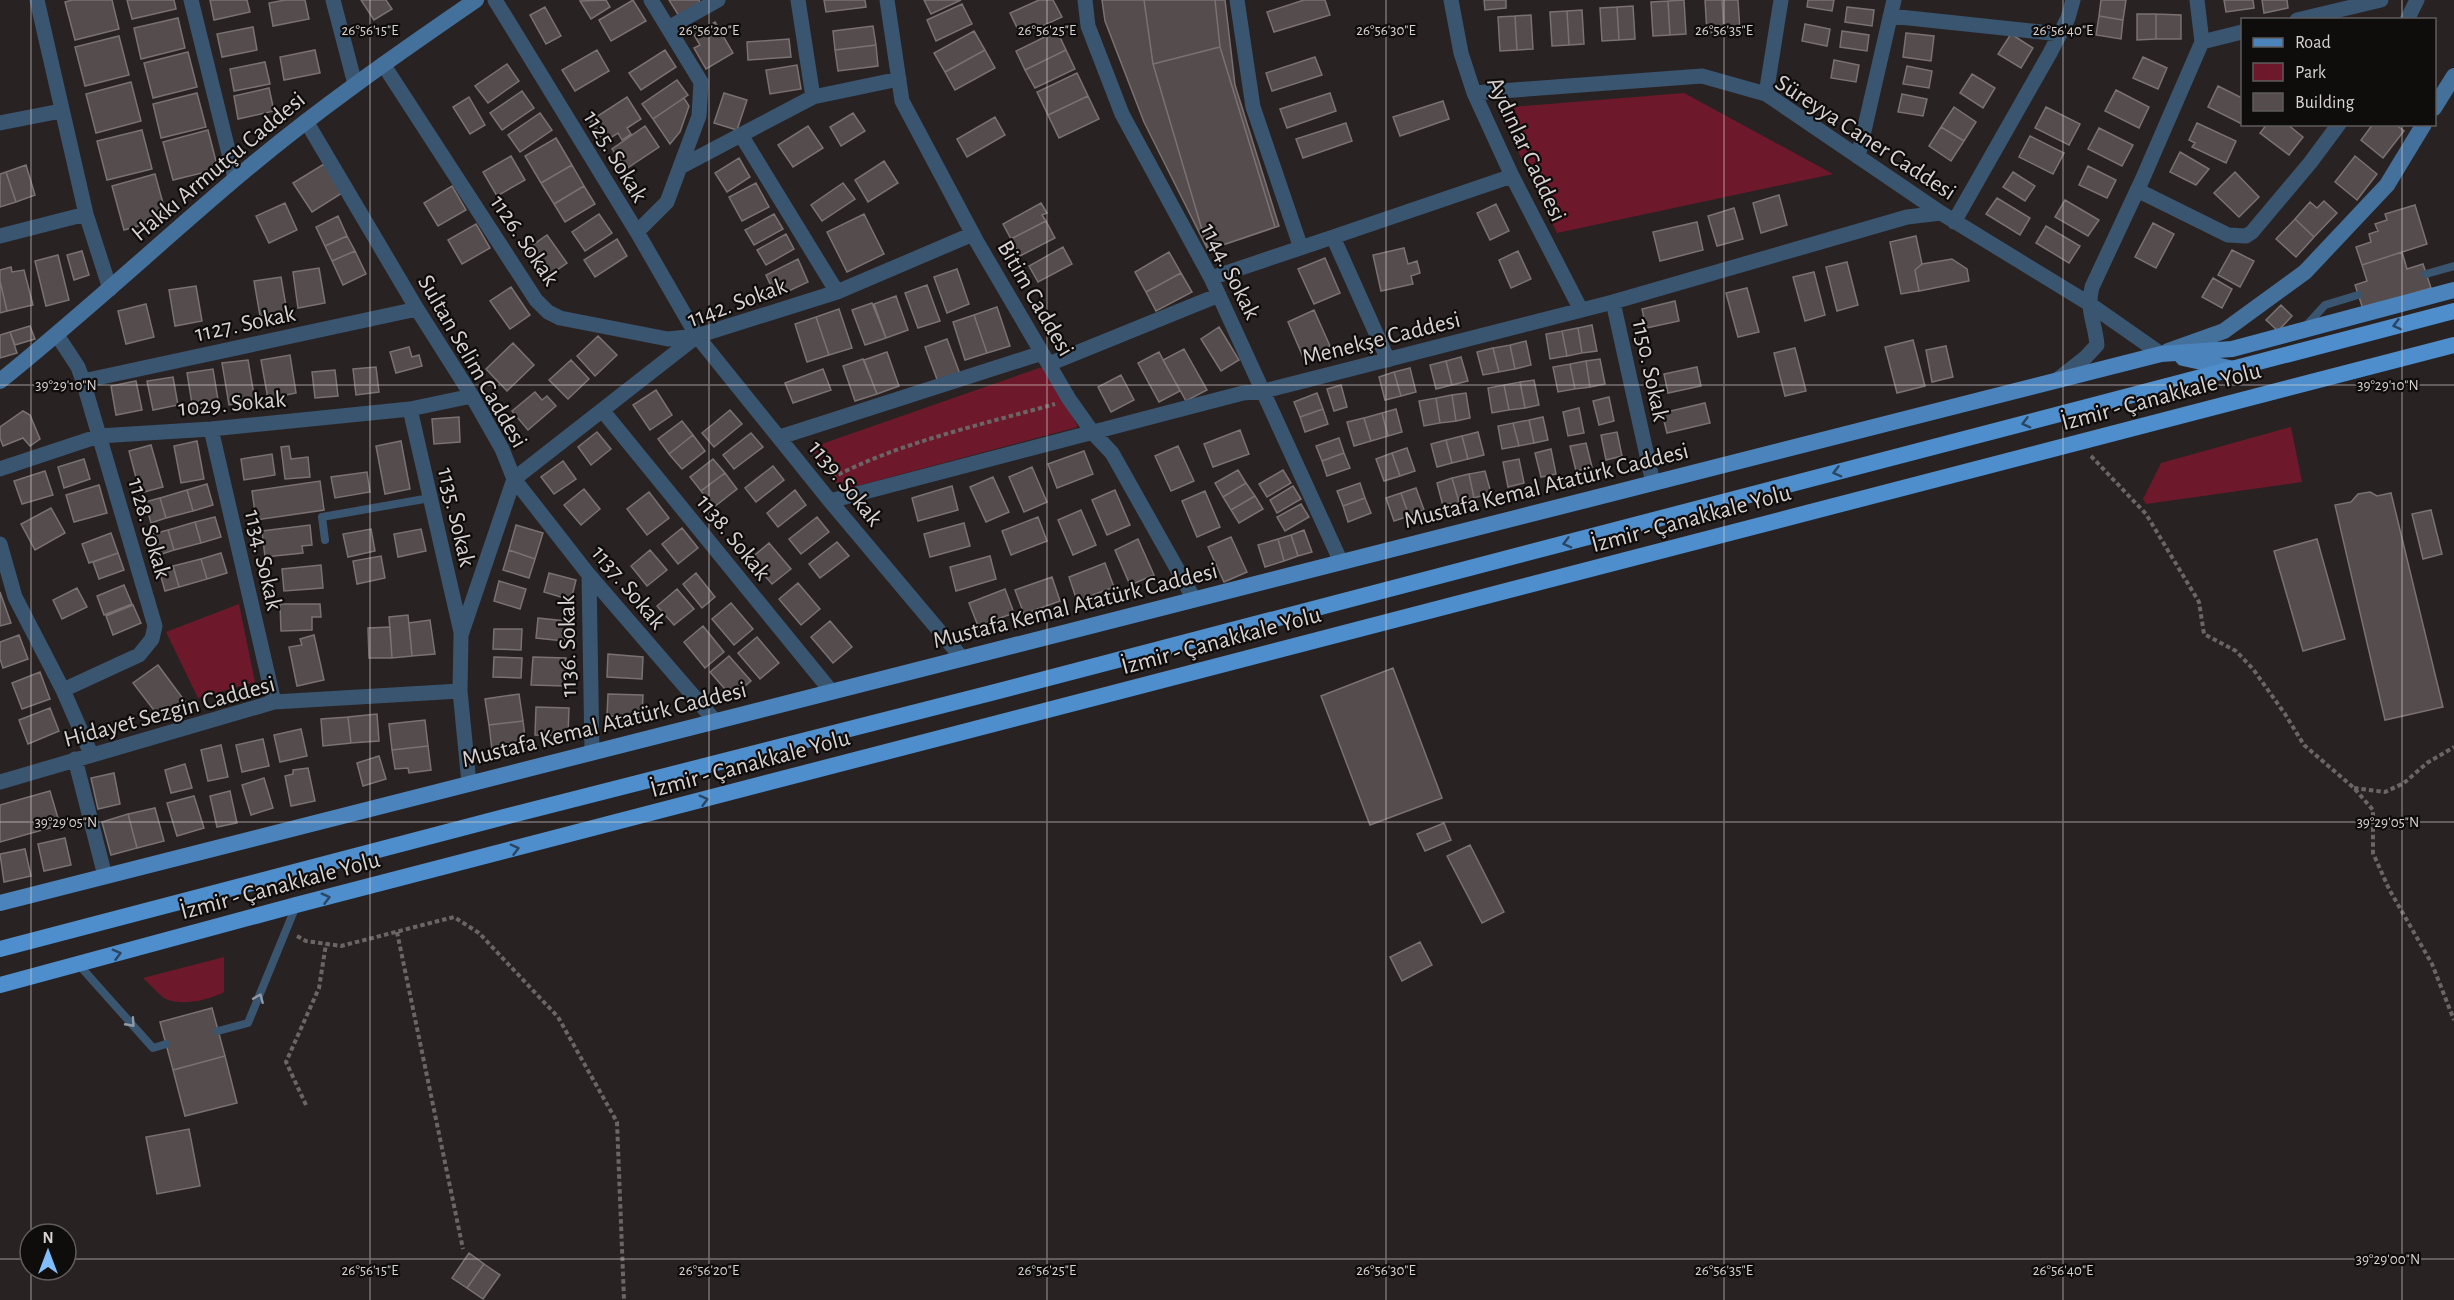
<svg xmlns="http://www.w3.org/2000/svg" width="2454" height="1300" viewBox="0 0 2454 1300" font-family="'Alegreya Sans',sans-serif">
<style>
.green{fill:#6d192b}
.building{fill:#554c4d;stroke:#7a7172;stroke-width:1.5}
.lines{fill:none;stroke-linecap:round;stroke-linejoin:round}
.path{stroke:#6b6565;stroke-width:4;stroke-dasharray:4.5 3;stroke-linecap:butt}
.service{stroke:#3a5570;stroke-width:8}
.minor{stroke:#3a5570;stroke-width:15}
.secondary{stroke:#44709c;stroke-width:16}
.primary{stroke:#4b84bd;stroke-width:16}
.trunk{stroke:#4e8ecc;stroke-width:16}
.oneway{stroke:#2b4662}
.oneway2{stroke:#919aa6}
.ticks{fill:none;stroke:#d8d2d3;stroke-width:1.5;stroke-opacity:0.45}
.labels{text-anchor:middle;stroke-width:4.5;stroke-linejoin:round;paint-order:stroke}
.street-label{font-size:24px;fill:#d8d2d3;stroke:#0f0c0c}
.ticks-label{font-size:15px;text-anchor:middle;fill:#d8d2d3;stroke:#0f0c0c;stroke-width:4.5;stroke-linejoin:round;paint-order:stroke}
</style>
<rect width="100%" height="100%" fill="#292222"/>
<!-- green -->
<path class="green" d="M1684 93 1833 174 1557 233 1505 124 1512 107Z
M1045 366 1078 427 842 490 810 448Z
M2291 427 2302 482 2146 504 2143 499 2161 463Z
M239 604 255 682 198 698 166 632Z
M224 957V992C209 1000 180 1007 164 998 157 993 150 984 143 978Z"/>
<!-- building -->
<path class="building" d="M72 0H112L119 29 75 40 65 2Z
M127 0H174L176 9 132 19Z
M210 0H247L250 12 214 20Z
M285 0H305L309 19 273 26 269 3Z
M361 0H386L392 9 374 20Z
M606 0 610 7 591 19 580 1Z
M633 0 646 21 611 41 599 20Z
M669 0H699L700 2 679 16Z
M824 0H865L866 7 826 12Z
M924 0H961L931 14Z
M1039 0H1053L1062 17 1021 36 1010 13Z
M1102 0H1225L1235 85 1279 226 1208 250 1144 122 1105 21Z
M1144 0H1215L1220 47 1153 64Z
M1304 0H1325L1330 15 1274 32 1267 12Z
M1484 0H1506V8L1485 10Z
M1684 0 1686 34 1670 35 1668 1Z
M1705 0H1722L1724 32 1707 33Z
M1722 0H1738L1740 31 1724 32Z
M1808 0H1834L1832 11 1807 7Z
M2101 0H2126L2123 20 2099 16Z
M2224 0H2253L2254 8 2226 12Z
M2262 0H2287L2288 8 2264 13Z
M1668 1 1670 35 1653 36 1651 2Z
M962 4 972 24 936 41 927 20Z
M1633 6 1635 39 1619 40 1617 7Z
M545 7 561 36 546 44 530 15Z
M1617 7 1619 40 1602 41 1600 8Z
M1847 7 1874 10 1872 26 1845 22Z
M1582 10 1584 44 1569 45 1567 11Z
M1567 11 1569 45 1552 46 1550 12Z
M2137 14H2156V39L2137 40Z
M2156 14 2181 15V39H2156Z
M1531 15 1533 49 1517 50 1515 16Z
M1515 16 1517 50 1500 51 1498 17Z
M2099 16 2123 20 2121 39 2096 35Z
M178 18 185 48 141 59 134 28Z
M715 22 733 53 706 69 694 48 700 45 694 35Z
M1805 24 1830 29 1827 46 1802 41Z
M873 26 876 45 835 50 833 31Z
M253 27 257 50 222 57 217 34Z
M974 31 985 50 945 72 934 53Z
M1057 31 1066 50 1025 70 1016 51Z
M1842 31 1869 35 1867 51 1840 47Z
M1906 33 1934 36 1931 61 1903 57Z
M2011 34 2033 48 2021 68 1998 54Z
M119 36 129 75 85 86 75 47Z
M789 39 791 57 748 60 747 42Z
M876 45 878 66 838 71 835 50Z
M1220 47 1275 227 1208 250 1153 64Z
M315 50 320 73 284 80 280 57Z
M597 50 609 71 575 91 562 70Z
M665 50 676 67 641 90 629 73Z
M985 50 995 68 955 90 945 72Z
M1066 50 1075 69 1035 88 1025 70Z
M188 52 197 87 153 98 144 63Z
M1315 57 1322 75 1272 91 1266 73Z
M2143 57 2167 68 2158 89 2133 78Z
M1834 60 1859 65 1856 82 1831 78Z
M265 62 270 84 234 91 230 69Z
M507 64 519 81 488 103 475 86Z
M797 65 801 89 770 94 766 70Z
M1907 66 1932 71 1929 88 1903 84Z
M1077 73 1088 96 1048 115 1037 92Z
M1972 74 1995 88 1983 108 1960 93Z
M677 80 688 95 653 119 642 104Z
M131 82 141 121 96 133 86 94Z
M2218 86 2242 98V124L2208 107Z
M269 88 274 111 238 119 234 96Z
M2116 90 2149 107 2139 128 2105 111Z
M522 91 534 108 502 130 490 113Z
M197 93 206 127 161 138 153 104Z
M724 93 747 100 737 130 714 123Z
M1330 93 1336 111 1287 128 1280 109Z
M1902 94 1927 99 1923 116 1898 112Z
M1088 96 1099 119 1059 138 1048 115Z
M469 97 485 125 470 134 453 107Z
M627 97 641 119 627 128 631 134 622 140 618 133 604 142 590 121Z
M684 98 689 106 680 132 670 144 653 119Z
M1443 101 1449 119 1400 136 1393 117Z
M1954 107 1976 122 1964 141 1941 127Z
M2046 107 2080 124 2069 145 2035 128Z
M540 113 552 130 520 152 508 135Z
M853 113 865 131 841 146 830 127Z
M995 117 1005 135 967 157 957 139Z
M1346 123 1352 141 1303 158 1296 139Z
M2197 123 2236 141 2226 163 2192 147 2195 143 2189 140Z
M2267 124H2287L2303 137 2289 155 2260 133Z
M2373 124H2395L2404 131 2383 158 2361 140Z
M645 126 659 147 626 169 612 149Z
M808 126 823 148 793 167 778 145Z
M1941 127 1964 141 1951 161 1929 146Z
M2099 128 2133 145 2122 166 2088 149Z
M142 130 152 169 107 180 97 141Z
M208 130 218 169 173 180 163 142Z
M2030 136 2064 153 2053 174 2019 157Z
M556 138 572 165 541 183 525 156Z
M2180 152 2209 169 2196 185 2170 172Z
M511 156 525 180 497 196 483 172Z
M2355 156 2377 174 2357 200 2335 182Z
M739 158 750 177 727 192 715 173Z
M884 161 898 183 868 202 855 180Z
M324 164 342 193 312 212 293 183Z
M26 165 35 195 16 202 6 172Z
M572 165 584 186 554 204 541 183Z
M2088 166 2116 180 2107 198 2079 185Z
M6 172 16 202 0 207V174Z
M2013 172 2035 186 2025 201 2003 187Z
M2235 172 2259 197 2239 217 2214 193Z
M155 174 167 218 124 230 112 186Z
M756 183 769 207 742 221 729 197Z
M843 183 855 199 822 221 811 205Z
M452 186 466 210 438 226 424 203Z
M584 186 595 204 565 222 554 204Z
M1779 195 1787 225 1761 233 1753 203Z
M1997 198 2030 218 2020 235 1986 214Z
M2065 200 2099 220 2088 236 2055 217Z
M2324 201 2337 213 2314 237 2295 219 2310 202 2317 208Z
M285 203 297 230 269 243 256 216Z
M1041 203 1047 213 1042 215 1046 221 1011 239 1003 224Z
M1496 204 1509 231 1490 240 1477 213Z
M2415 205 2427 244 2362 265 2356 247 2371 242 2369 234 2378 231 2375 224 2387 220 2385 214Z
M1734 208 1743 239 1717 246 1708 216Z
M599 214 612 233 585 251 572 232Z
M774 214 783 229 754 245 745 230Z
M864 214 884 254 847 272 827 232Z
M338 216 347 236 325 246 316 227Z
M2295 219 2314 237 2296 257 2276 239Z
M1046 221 1055 238 1020 256 1011 239Z
M1697 222 1703 250 1660 261 1653 232Z
M2153 223 2174 234 2156 268 2135 257Z
M476 224 490 248 462 264 448 240Z
M2046 226 2080 246 2069 263 2036 243Z
M786 234 794 249 766 265 757 250Z
M547 235 567 263 547 277 527 249Z
M347 236 355 251 332 261 325 246Z
M1916 236 1922 264 1915 270 1919 291 1901 294 1890 242Z
M617 239 627 256 595 277 584 260Z
M1063 247 1072 264 1038 282 1029 266Z
M1404 248 1408 264 1417 261 1420 273 1411 276 1413 284 1381 291 1373 255Z
M2232 250 2254 261 2240 287 2218 275Z
M82 251 89 275 74 280 67 255Z
M355 251 366 274 343 285 332 261Z
M1518 251 1531 279 1511 288 1499 260Z
M1169 252 1181 273 1146 292 1135 272Z
M2402 252 2407 269 2423 264 2431 288 2363 309 2355 285 2367 281 2362 265Z
M58 255 69 300 46 306 35 261Z
M1325 258 1340 293 1314 304 1298 269Z
M798 259 808 282 776 297 766 275Z
M1952 259 1967 269 1969 281 1919 291 1915 270 1922 264Z
M1847 262 1858 305 1837 311 1826 267Z
M11 267 12 272 24 270 33 305 7 311 0 281V270Z
M319 268 325 303 298 308 293 272Z
M957 269 969 304 947 313 934 277Z
M1814 272 1825 315 1805 321 1793 277Z
M1181 273 1192 292 1156 311 1146 292Z
M281 277 287 312 260 316 254 281Z
M2213 278 2232 289 2222 308 2202 297Z
M0 281 7 311 0 313Z
M927 285 940 321 918 328 905 293Z
M196 286 202 321 175 326 169 290Z
M511 287 530 315 510 329 490 301Z
M1747 288 1759 332 1738 337 1726 293Z
M896 296 908 330 886 338 874 304Z
M1675 301 1679 321 1646 328 1642 309Z
M872 303 886 338 865 345 852 310Z
M146 304 154 337 126 344 118 311Z
M2281 305 2292 316 2278 331 2266 320Z
M997 307 1010 346 987 353 974 315Z
M839 309 852 348 829 355 816 317Z
M1314 310 1330 346 1303 357 1288 322Z
M974 315 987 353 965 360 953 322Z
M816 317 829 355 807 362 795 324Z
M1592 325 1597 351 1582 353 1578 328Z
M30 326 35 339 15 345 10 332Z
M1219 327 1239 360 1221 371 1201 339Z
M1578 328 1582 353 1567 356 1562 331Z
M1562 331 1567 356 1550 359 1546 334Z
M10 332 17 353 0 358V335Z
M598 336 617 355 595 376 577 356Z
M947 339 960 374 938 382 925 347Z
M1913 340 1925 386 1897 393 1885 347Z
M1526 341 1531 365 1515 369 1510 345Z
M513 343 534 365 507 391 486 369Z
M1510 345 1515 369 1499 372 1493 348Z
M1946 346 1953 377 1932 382 1926 350Z
M409 347 412 357 419 355 422 366 396 373 390 352Z
M1493 348 1499 372 1483 375 1477 352Z
M1795 348 1806 391 1785 396 1774 353Z
M1184 349 1207 390 1186 401 1163 360Z
M887 352 899 386 877 394 864 360Z
M1159 352 1180 391 1159 402 1138 363Z
M290 355 296 393 268 399 261 360Z
M1461 357 1468 381 1452 385 1446 361Z
M863 359 877 394 855 401 843 366Z
M1600 359 1605 384 1590 387 1586 361Z
M248 360 255 401 229 405 222 363Z
M571 360 589 379 568 399 549 380Z
M1446 361 1452 385 1436 389 1430 365Z
M1586 361 1590 387 1575 389 1570 364Z
M1570 364 1575 389 1558 392 1553 367Z
M376 367 379 392 356 395 353 369Z
M1697 367 1701 386 1668 393 1664 374Z
M1410 368 1416 392 1401 396 1394 372Z
M213 369 219 406 193 410 187 373Z
M823 369 831 390 793 403 785 383Z
M335 370 338 396 315 398 312 372Z
M1394 372 1401 396 1385 400 1379 377Z
M1121 375 1134 400 1111 412 1098 387Z
M173 377 178 405 153 410 147 381Z
M1534 380 1539 405 1525 408 1520 382Z
M136 381 142 410 116 415 111 386Z
M1520 382 1525 408 1509 410 1504 385Z
M1341 385 1347 407 1334 411 1327 389Z
M1504 385 1509 410 1492 413 1488 388Z
M656 390 672 415 650 430 633 405Z
M535 392 542 400 547 396 556 406 528 430 512 411Z
M1317 393 1323 409 1300 417 1294 402Z
M1466 393 1470 418 1456 421 1452 395Z
M1452 395 1456 421 1440 423 1436 398Z
M1609 397 1614 421 1599 425 1593 401Z
M1436 398 1440 423 1424 426 1419 401Z
M1705 403 1710 423 1667 433 1662 413Z
M1579 408 1584 433 1568 436 1563 412Z
M1323 409 1328 424 1305 432 1300 417Z
M1396 409 1402 432 1388 436 1382 413Z
M730 410 742 424 714 447 702 433Z
M23 411 30 415 40 439 30 446 23 438 3 446 0 438V427Z
M1382 413 1388 436 1371 441 1364 418Z
M459 417 460 442 434 444 432 419Z
M1543 417 1548 440 1534 443 1529 420Z
M1364 418 1371 441 1354 446 1347 422Z
M1529 420 1534 443 1519 446 1513 423Z
M682 421 693 435 669 454 658 439Z
M1513 423 1519 446 1502 449 1498 426Z
M1240 430 1249 454 1213 467 1204 444Z
M597 432 611 449 591 465 578 447Z
M1478 432 1484 455 1468 459 1462 436Z
M1617 432 1622 456 1606 460 1601 435Z
M751 433 763 447 734 469 723 455Z
M693 435 705 451 682 469 669 454Z
M1462 436 1468 459 1452 463 1446 440Z
M1339 438 1344 453 1322 461 1316 446Z
M1446 440 1452 463 1437 467 1431 444Z
M197 441 204 479 181 483 174 446Z
M401 441 410 489 385 494 376 446Z
M1586 443 1592 467 1576 471 1570 446Z
M151 445 163 487 140 493 129 451Z
M289 446 291 459 308 457 310 477 285 479 281 447Z
M1178 446 1194 481 1171 491 1155 456Z
M1407 448 1415 471 1400 476 1392 453Z
M1551 449 1556 474 1541 477 1535 453Z
M1084 451 1093 474 1057 488 1048 464Z
M1344 453 1350 468 1327 476 1322 461Z
M1392 453 1400 476 1384 481 1376 459Z
M272 454 275 475 244 480 241 459Z
M84 459 90 479 64 488 58 467Z
M713 459 725 473 701 491 690 477Z
M1519 459 1524 483 1508 487 1503 462Z
M563 461 576 479 554 494 541 477Z
M773 466 784 480 756 502 745 488Z
M1032 467 1047 502 1024 512 1009 477Z
M1238 470 1246 483 1223 497 1215 483Z
M1283 470 1291 483 1267 497 1259 484Z
M45 471 53 495 22 504 14 481Z
M1485 471 1491 493 1474 498 1469 474Z
M367 472 370 492 335 498 331 477Z
M725 473 737 489 714 507 701 491Z
M1469 474 1474 498 1459 502 1452 478Z
M993 477 1009 512 986 522 970 487Z
M1452 478 1459 502 1443 506 1437 483Z
M320 481 324 510 256 520 252 491Z
M1246 483 1255 496 1231 510 1223 497Z
M1360 483 1365 498 1343 506 1337 491Z
M207 484 213 505 193 511 187 490Z
M99 485 107 513 74 522 66 495Z
M952 486 958 510 918 521 912 498Z
M1293 486 1301 499 1277 513 1270 500Z
M1416 488 1424 510 1409 516 1401 493Z
M584 489 600 509 581 525 564 505Z
M187 490 193 511 166 518 160 498Z
M795 490 806 505 778 527 767 513Z
M1115 490 1130 525 1107 535 1092 500Z
M1205 491 1220 527 1197 537 1182 501Z
M649 492 669 518 647 535 627 509Z
M2370 492 2377 496 2391 493 2443 707 2385 720 2335 505 2351 502 2358 494Z
M1401 493 1409 516 1394 521 1386 498Z
M1255 496 1263 509 1239 523 1231 510Z
M160 498 166 518 151 523 145 502Z
M1365 498 1371 513 1348 522 1343 506Z
M1301 504 1309 517 1285 531 1277 517Z
M51 508 65 533 35 550 21 524Z
M1081 510 1096 545 1073 555 1058 520Z
M2431 510 2442 554 2423 559 2412 514Z
M215 517 221 537 201 543 195 522Z
M817 517 829 532 801 554 789 539Z
M1038 517 1047 541 1011 555 1002 531Z
M195 522 201 543 174 550 168 530Z
M964 523 970 546 930 557 924 534Z
M310 525 312 545 302 546 303 553 265 557 262 531Z
M516 525 543 533 535 559 509 550Z
M682 528 698 548 678 564 662 544Z
M371 529 375 551 348 557 343 534Z
M421 529 426 551 398 557 394 534Z
M168 530 174 550 159 555 153 534Z
M1304 530 1312 552 1298 556 1291 535Z
M111 533 118 553 89 563 82 544Z
M1291 535 1298 556 1284 561 1278 539Z
M1231 537 1247 572 1224 582 1208 547Z
M1138 539 1154 575 1130 585 1115 550Z
M1278 539 1284 561 1265 567 1258 545Z
M2317 539 2345 639 2303 651 2274 551Z
M837 542 849 556 820 578 809 564Z
M769 543 791 569 772 584 750 559Z
M509 550 535 559 529 578 503 570Z
M650 550 667 570 647 586 631 566Z
M118 553 124 570 99 579 93 562Z
M221 553 227 573 207 579 201 559Z
M381 556 385 578 357 584 353 561Z
M990 556 996 579 956 591 950 567Z
M201 559 207 579 179 587 173 566Z
M1105 563 1114 587 1077 601 1069 577Z
M321 565 323 588 284 591 282 569Z
M173 566 179 587 165 591 159 570Z
M549 573 576 580 571 600 544 592Z
M696 573 715 597 702 608 683 584Z
M1052 577 1060 601 1024 614 1015 590Z
M499 581 526 589 520 609 494 601Z
M798 583 820 609 801 625 779 599Z
M124 585 132 604 104 615 97 596Z
M77 588 87 607 62 619 53 600Z
M677 589 694 609 674 625 657 606Z
M1005 589 1014 613 978 626 969 603Z
M0 592 11 623 0 626Z
M731 603 753 629 734 645 712 619Z
M280 604H320L321 617H312V630L281 631Z
M133 605 141 623 113 635 106 616Z
M408 615 412 656 392 658 389 617Z
M538 618 566 621 564 641 536 638Z
M430 620 435 654 412 656 409 623Z
M830 621 852 647 833 663 811 637Z
M703 626 724 652 705 668 684 642Z
M390 627 392 658H369L368 628Z
M494 629H522L521 650 493 649Z
M19 635 28 659 3 668 0 659V642Z
M314 635 324 680 297 686 289 647 302 645 300 639Z
M757 637 779 663 760 679 738 653Z
M608 654 643 657 642 679 607 677Z
M729 656 751 681 732 697 710 672Z
M494 657 522 658 521 678 493 677Z
M533 657 566 658 565 686 531 685Z
M158 665 187 704 163 722 133 683Z
M1393 668 1442 798 1370 825 1321 696Z
M40 672 50 699 22 709 12 683Z
M519 694 523 721 489 725 485 699Z
M608 694 643 695 642 717 607 716Z
M536 707 569 708 568 736 535 735Z
M50 708 59 731 28 744 19 720Z
M377 714 379 741 351 743 348 717Z
M348 717 351 743 323 746 321 719Z
M425 720 428 746 392 750 389 724Z
M523 721 526 745 492 750 489 725Z
M301 729 307 756 280 762 274 735Z
M263 739 269 766 242 772 236 745Z
M221 745 228 777 208 781 201 750Z
M428 746 431 770 409 773 408 768 395 769 392 750Z
M379 756 386 779 363 786 357 763Z
M185 764 192 788 171 793 165 770Z
M308 768 315 801 291 806 285 776 293 774V770Z
M114 773 120 804 98 809 91 778Z
M264 778 273 808 251 815 242 785Z
M50 791 60 825 0 842V805Z
M230 791 237 823 217 827 210 796Z
M194 796 204 828 177 836 167 803Z
M155 808 164 841 137 848 128 814Z
M128 814 137 848 111 855 102 822Z
M1444 823 1451 840 1425 851 1417 834Z
M65 838 71 865 44 871 38 844Z
M1470 845 1504 912 1482 923 1447 856Z
M25 849 31 876 4 882 0 854Z
M1420 942 1432 965 1402 981 1390 957Z
M212 1008 225 1056 173 1070 160 1022Z
M225 1056 237 1103 185 1116 173 1070Z
M189 1129 200 1186 157 1194 146 1137Z
M469 1253 484 1264 467 1288 452 1278Z
M484 1264 500 1275 483 1299 467 1288Z"/>
<g class="lines">
<!-- path -->
<path class="path" d="M2091 456 2146 514 2199 602 2204 634 2236 651 2253 669 2285 714 2304 745 2354 788 2373 810V853L2389 889 2432 964 2454 1020
M832 478C897 443 984 424 1055 404
M2354 788 2385 792 2404 783 2427 763 2454 747
M397 932 463 1249
M297 936 306 941 341 946 454 917 479 933 558 1017 617 1122 624 1300
M306 1105 286 1062 319 988 326 944"/>
<!-- service -->
<path class="service" d="M2426 274 2454 266
M2305 327 2325 305 2358 295
M325 540 322 517 430 498
M79 965 153 1048 166 1044
M218 1031 248 1023 296 906"/>
<!-- minor -->
<path class="minor" d="M37 0 86 214 110 289
M191 0 235 178
M333 0 355 84
M495 0 637 232 697 336 830 501 962 658
M798 0 813 97
M887 0 902 101 977 242 1069 399 1093 433 1112 453 1194 599
M1085 0 1088 26 1122 114 1211 278 1341 562
M1237 0 1253 107 1301 248
M1451 0 1461 53 1474 93 1512 176 1581 310
M2197 0 2202 42
M1890 16 2060 34
M2297 20 2381 0
M2407 20 2417 0
M668 28 718 0
M383 64 536 300 548 312 560 318 668 339 697 336
M1474 93 1702 76 1766 94 1941 213 2088 303 2161 354
M1766 94 1781 0
M306 121 417 309 472 396 502 449 514 479 461 635 460 691 469 783
M0 123 61 111
M741 135 837 292
M1858 157 1894 0
M680 167 813 97 899 79
M2137 190 2228 235 2246 236 2252 232 2310 163 2339 124
M1954 222 2050 53 2068 18 2073 0
M637 232 667 202 699 116 701 82 651 0
M0 236 86 214
M1333 237 1512 176
M1211 278 1333 237 1388 360
M1613 302 1653 483
M57 335 78 367 83 381 155 626 152 639 139 655 63 690
M1049 364 1219 295
M2057 380 2085 358 2097 345C2095 321 2086 311 2092 287L2142 180 2202 42 2242 32
M83 381 417 309
M410 409 461 632
M602 410 831 691
M211 429 274 702
M780 437 1042 353
M0 469 99 436 211 429 410 409 472 396
M830 501 1243 393 1264 391 1613 302 1907 217 1941 213
M0 544 15 597 63 690 91 754
M589 575 592 752
M715 721 589 575 514 479 697 336 837 292 973 234
M75 759 105 876
M0 782 274 702 460 691"/>
<!-- secondary -->
<path class="secondary" d="M2434 108 2454 76
M2168 351 2224 331 2305 272 2387 185 2424 124
M0 381C81 316 156 246 235 179 311 114 393 57 476 0"/>
<!-- primary -->
<path class="primary" d="M2183 358 2234 369
M0 903 2161 354 2232 349 2454 290"/>
<!-- trunk -->
<path class="trunk" d="M0 949 504 817 991 693 2454 311
M0 985 296 905 2454 345"/>
</g>
<!-- one-way arrows -->
<defs><path id="oneway-chevron" d="M-2-3.5L2.5 0L-2 3.5" fill="none" stroke-width="1.6" stroke-linecap="round" stroke-linejoin="round" transform="scale(1.5)"/></defs>
<g class="oneway">
<use href="#oneway-chevron" transform="translate(2397 325) rotate(165)"/>
<use href="#oneway-chevron" transform="translate(2026 423) rotate(165)"/>
<use href="#oneway-chevron" transform="translate(1837 472) rotate(165)"/>
<use href="#oneway-chevron" transform="translate(1567 543) rotate(165)"/>
<use href="#oneway-chevron" transform="translate(704 800) rotate(-15)"/>
<use href="#oneway-chevron" transform="translate(515 849) rotate(-15)"/>
<use href="#oneway-chevron" transform="translate(326 898) rotate(-15)"/>
<use href="#oneway-chevron" transform="translate(117 954) rotate(-15)"/>
</g>
<g class="oneway2">
<use href="#oneway-chevron" transform="translate(259 998) rotate(-67)"/>
<use href="#oneway-chevron" transform="translate(131 1023) rotate(48)"/>
</g>
<!-- ticks -->
<path class="ticks" d="M31 0V1234M370 0V1300M709 0V1300M1047 0V1300M1386 0V1300M1724 0V1300M2063 0V1300M2402 0V20M2402 124V1300M0 385H2454M0 822H2454M0 1259H30M66 1259H2454M31 1270V1300"/>
<g class="labels">
<!-- street labels -->
<g class="street-label">
<text transform="translate(1866 137) rotate(33)" y="8">Süreyya Caner Caddesi</text>
<text transform="translate(1527 149) rotate(65)" y="8">Aydınlar Caddesi</text>
<text transform="translate(616 156) rotate(59)" y="8">1125. Sokak</text>
<text transform="translate(218 166) rotate(-40)" y="8">Hakkı Armutçu Caddesi</text>
<text transform="translate(525 240) rotate(56)" y="8">1126. Sokak</text>
<text transform="translate(1231 271) rotate(63)" y="8">1144. Sokak</text>
<text transform="translate(1036 298) rotate(60)" y="8">Bitim Caddesi</text>
<text transform="translate(737 302) rotate(-20)" y="8">1142. Sokak</text>
<text transform="translate(245 323) rotate(-12)" y="8">1127. Sokak</text>
<text transform="translate(1381 338) rotate(-14)" y="8">Menekşe Caddesi</text>
<text transform="translate(473 361) rotate(60)" y="8">Sultan Selim Caddesi</text>
<text transform="translate(1651 370) rotate(78)" y="8">1150. Sokak</text>
<text transform="translate(2161 396) rotate(-15)" y="8">İzmir - Çanakkale Yolu</text>
<text transform="translate(232 403) rotate(-5)" y="8">1029. Sokak</text>
<text transform="translate(846 483) rotate(51)" y="8">1139. Sokak</text>
<text transform="translate(1546 485) rotate(-14)" y="8">Mustafa Kemal Atatürk Caddesi</text>
<text transform="translate(457 517) rotate(77)" y="8">1135. Sokak</text>
<text transform="translate(1691 518) rotate(-15)" y="8">İzmir - Çanakkale Yolu</text>
<text transform="translate(150 528) rotate(74)" y="8">1128. Sokak</text>
<text transform="translate(734 537) rotate(51)" y="8">1138. Sokak</text>
<text transform="translate(264 560) rotate(77)" y="8">1134. Sokak</text>
<text transform="translate(629 587) rotate(50)" y="8">1137. Sokak</text>
<text transform="translate(1075 605) rotate(-14)" y="8">Mustafa Kemal Atatürk Caddesi</text>
<text transform="translate(1221 640) rotate(-15)" y="8">İzmir - Çanakkale Yolu</text>
<text transform="translate(567 646) rotate(-91)" y="8">1136. Sokak</text>
<text transform="translate(169 711) rotate(-15)" y="8">Hidayet Sezgin Caddesi</text>
<text transform="translate(604 724) rotate(-14)" y="8">Mustafa Kemal Atatürk Caddesi</text>
<text transform="translate(750 763) rotate(-15)" y="8">İzmir - Çanakkale Yolu</text>
<text transform="translate(280 885) rotate(-15)" y="8">İzmir - Çanakkale Yolu</text>
</g>
</g>
<g class="ticks-label">
<text x="370" y="35">26°56'15"E</text>
<text x="709" y="35">26°56'20"E</text>
<text x="1047" y="35">26°56'25"E</text>
<text x="1386" y="35">26°56'30"E</text>
<text x="1724" y="35">26°56'35"E</text>
<text x="2063" y="35">26°56'40"E</text>
<text x="66" y="390">39°29'10"N</text>
<text x="2388" y="390">39°29'10"N</text>
<text x="66" y="827">39°29'05"N</text>
<text x="2388" y="827">39°29'05"N</text>
<text x="2388" y="1264">39°29'00"N</text>
<text x="370" y="1275">26°56'15"E</text>
<text x="709" y="1275">26°56'20"E</text>
<text x="1047" y="1275">26°56'25"E</text>
<text x="1386" y="1275">26°56'30"E</text>
<text x="1724" y="1275">26°56'35"E</text>
<text x="2063" y="1275">26°56'40"E</text>
</g>
<!-- legend -->
<rect x="2241" y="18" width="195" height="108" fill="#0f0c0c" stroke="#5f5b5c" stroke-width="1.5"/>
<rect x="2253" y="38" width="30" height="9" fill="#4b84bd" stroke="#5f5b5c" stroke-width="1.5"/>
<text x="2295" y="48" font-size="18" fill="#d8d2d3">Road</text>
<rect x="2253" y="63" width="30" height="18" fill="#6d192b" stroke="#5f5b5c" stroke-width="1.5"/>
<text x="2295" y="78" font-size="18" fill="#d8d2d3">Park</text>
<rect x="2253" y="93" width="30" height="18" fill="#554c4d" stroke="#5f5b5c" stroke-width="1.5"/>
<text x="2295" y="108" font-size="18" fill="#d8d2d3">Building</text>
<!-- north arrow -->
<g transform="translate(48 1252)"><circle r="28" fill="#0f0c0c" stroke="#5f5b5c" stroke-width="1.5"/>
<path d="M0-4.5L10 22L0 15L-10 22Z" fill="#80bdfa"/>
<text y="-9" font-size="16" font-weight="bold" text-anchor="middle" fill="#d8d2d3">N</text>
</g>
</svg>
